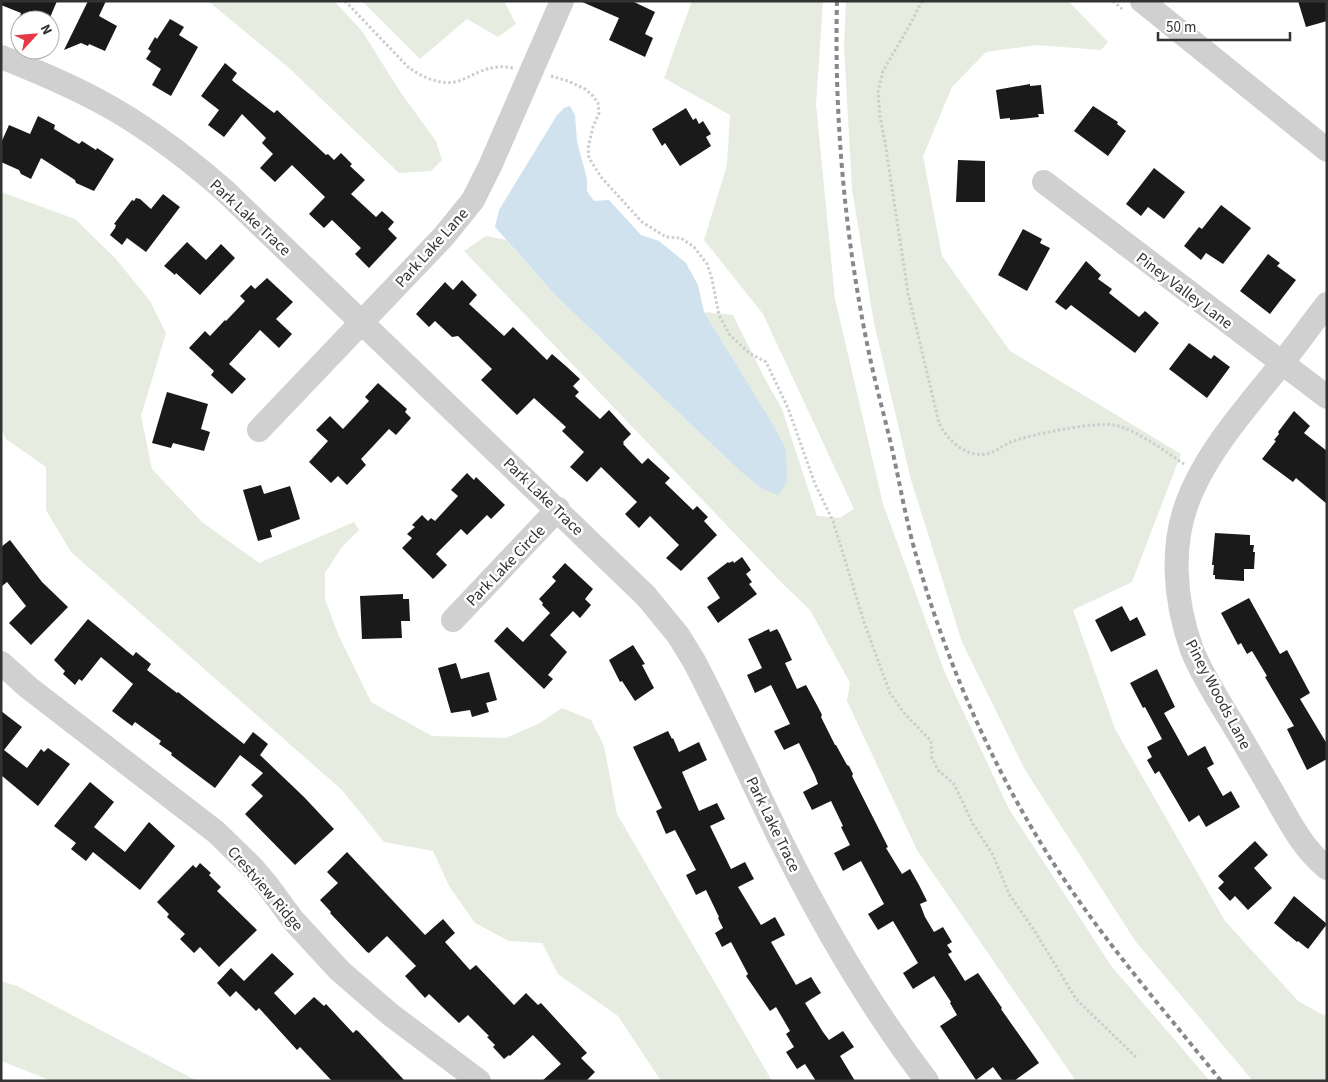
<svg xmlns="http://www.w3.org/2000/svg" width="1328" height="1082" viewBox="0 0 1328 1082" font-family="'Source Sans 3',sans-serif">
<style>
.green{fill:#e6ecdf}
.water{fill:#cfe2ee}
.building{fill:#1a1a1a}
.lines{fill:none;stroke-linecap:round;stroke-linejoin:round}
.path{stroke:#cdcdcd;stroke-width:3;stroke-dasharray:2.5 2.5;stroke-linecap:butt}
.minor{stroke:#d0d0d0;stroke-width:24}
.rail{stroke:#888;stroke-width:4;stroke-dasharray:5 4;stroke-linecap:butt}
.labels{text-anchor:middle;stroke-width:5;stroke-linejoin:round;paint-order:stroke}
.street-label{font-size:16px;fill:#333;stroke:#fff}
</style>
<rect width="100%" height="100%" fill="#fff"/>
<!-- green -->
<path class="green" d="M208 1H334L362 31 401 93 436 141 442 160 431 171 399 173 289 68Z
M362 1H504L516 24 498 37 467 19 420 59Z
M692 1H823L816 104 835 299 883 504 945 673 1009 809 1112 967 1210 1081H1076L917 850 847 701 850 683 810 610 781 582 464 251 486 236 506 240 557 297 739 470 768 416 704 312 733 315 764 377 782 409 817 516 840 518 854 509 763 314 704 240 727 165 730 115 664 78Z
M846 1H1068L1108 42 1101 50 1037 45 986 52 952 87 923 156 942 256 1010 351 1181 454 1132 582 1073 610 1115 729 1225 921 1298 1001 1327 1017V1081H1253L1136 942 1025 770 962 642 911 480 874 323 852 189 844 47Z
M1 192 75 219 116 259 150 301 166 333 141 416 152 469 202 522 259 563 354 522 359 530 342 547 325 573V599L338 634 371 702 432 736 506 738 540 723 562 708 591 720 604 746 617 814 772 1081H661L618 1016 558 974 542 943 509 941 475 923 449 886 433 851 384 842 342 790 71 552 46 510V467L6 439 1 428Z
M1 981 17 986 197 1081H52L1 1061Z"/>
<!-- water -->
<path class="water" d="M570 106 575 115 577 141 587 179V191L594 201 609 200 641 235 659 241 686 263 698 285 704 312 768 416 786 449 787 482 778 495 763 489 739 470 557 297 495 227 499 210 557 115 564 108Z"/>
<!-- building -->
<path class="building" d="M1 1H57L49 20H19L21 13 1 5Z
M88 1H106L99 16 117 26 105 51 89 44 88 46 81 43 64 50Z
M580 1H632L655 12 645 34 653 38 645 57 609 40 619 18Z
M1298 1H1327V21L1306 27Z
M170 19 184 27 179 35 198 47 171 96 152 85 161 69 146 59 151 51 148 49 155 37 157 39Z
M225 63 237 73 232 80 234 82 274 113 277 110 326 155 328 154 334 160 341 153 352 164 350 166 365 180 351 194 376 217 382 211 394 222 388 229 397 238 369 268 355 254 361 248 332 220 324 228 309 214 325 197 292 165 275 182 260 168 273 154 262 143 266 138 242 114 224 137 208 125 219 110 201 96Z
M1030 84V86L1041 85 1044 114H1038L1039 117 1010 120V118L1000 119 996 90Z
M1093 106 1118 122 1117 124 1126 131 1108 156 1074 131Z
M686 108 693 120 696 118 699 124 703 121 711 134 706 137 711 146 680 166 665 143 662 146 652 129Z
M38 116 55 125 54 129 79 144 82 141 96 150 97 148 114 159 94 191 76 183 75 180 41 158 31 179 21 174 19 170 1 162V143L9 125 30 134Z
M958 160 985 161V202H956Z
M1154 168 1185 192 1164 219 1148 207 1141 216 1126 204Z
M163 194 180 207 146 252 127 238 122 245 110 235 115 228 116 225 114 224 132 200 134 201 136 198 140 199 151 209Z
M1221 205 1251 228 1223 264 1206 253 1201 260 1184 246 1199 227 1202 229Z
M1023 229 1042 239 1040 243 1050 248 1027 291 998 275Z
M187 242 206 260 221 244 235 258 200 295 176 273 175 275 164 266Z
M1268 254 1280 263 1277 266 1296 280 1270 314 1240 291Z
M1086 261 1101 275 1098 279 1112 289 1109 293 1139 317 1145 311 1159 323 1135 353 1071 305 1066 310 1055 302Z
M267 278 293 302 276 319 292 334 279 348 260 330 229 364 246 379 232 394 211 375 214 371 189 348 205 331 210 336 225 320 226 321 245 301 240 296 251 285 255 289Z
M462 280 477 295 469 304 504 336 513 327 547 360 552 354 567 367 580 379 573 386 579 392 575 396 600 419 609 410 631 434 623 442 624 443 623 444 642 464 648 458 670 478 665 483 693 510 697 506 708 517 704 521 717 535 681 571 666 558 679 545 650 516 639 528 625 514 637 502 601 467 587 482 570 467 584 452 562 431 566 427 534 398 517 415 481 380 492 369 458 336 452 337 435 321 429 327 416 314 445 282 453 290Z
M1189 343 1211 359 1214 355 1230 367 1207 398 1169 369Z
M378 383 407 409 405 412 411 418 396 435 389 429 361 459 366 465 347 485 338 476 331 483 309 462 328 441 316 430 330 416 343 429 369 401 365 397Z
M167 392 208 404 201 429 210 432 204 451 173 443 171 448 152 443Z
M1294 411 1310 426 1304 433 1327 451V504L1296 478 1293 482 1262 459 1276 441 1274 440 1279 434 1278 432Z
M467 473 474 480 476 477 505 505 491 519 487 515 467 535 461 529 436 554 447 565 433 579 402 548 412 538 407 534 415 527 412 525 422 515 428 521 431 518 435 521 458 496 451 490Z
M261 485 264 494 290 486 300 519 270 530 272 537 258 541 243 490Z
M1215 533 1250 535V545H1254L1253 552H1255L1254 569H1244V581L1215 579V575H1213L1214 565H1212Z
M10 540 42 582 68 607 31 645 9 623 26 606 7 582 1 587V547Z
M742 557 751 570 746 574 752 582 749 584 757 594 718 623 707 607 720 598 707 578 728 562 729 563 733 561 734 563Z
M565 563 593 589 585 599 591 605 580 618 573 611 550 635 567 652 548 675 553 679 544 689 494 641 507 627 523 642 550 613 542 605 543 603 539 599 556 581 552 577Z
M403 594V599H409L410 621H401L402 638 362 639 360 596Z
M1249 598 1280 654 1287 650 1310 693 1300 699 1327 744V759L1307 770 1287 729 1294 726 1265 677 1267 676 1252 651 1247 654 1241 643 1238 645 1221 613Z
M1122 606 1130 621 1137 617 1146 635 1111 652 1095 620Z
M88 619 133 656 136 652 151 664 147 670 177 693 178 692 244 744 253 732 268 744 260 755 304 797 334 829 295 865 245 814 263 796 251 785 263 773 240 755 215 788 171 755 172 753 159 744 161 741 135 722 132 726 112 711 133 684 101 657 82 681 79 679 75 685 63 674 65 671 54 660Z
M769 629 770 632 777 629 780 634 792 660 785 663 797 689 806 685 818 707 822 715 821 717 835 745H836L847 765 849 766 853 774 852 776 888 847 886 848 902 874 910 869 919 885 927 901 920 904 925 917 934 932 943 927 952 942 947 945 952 952 948 954 965 981 978 973 1002 1008 1001 1009 1039 1063 1014 1081H1003L993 1067 976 1080 940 1026 957 1015 950 1003 951 1002 934 976 913 989 903 973 918 963 893 921 878 930 868 914 884 904 861 861 843 871 834 853 850 845 841 827 843 826 831 801 812 810 803 792 818 784 815 776 799 743 784 750 774 731 790 724 771 685 755 693 747 675 762 668 748 639Z
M633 645 645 664 642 665 654 688 635 701 622 681 620 682 609 660Z
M456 663 461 679 489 672 497 700 486 703 489 712 472 717 470 710 451 713 438 668Z
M1157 669 1175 707 1164 713 1188 756 1205 746 1214 764 1207 768 1223 796 1231 791 1240 807 1206 827 1199 815 1189 822 1159 771 1155 774 1147 760 1152 757 1147 747 1162 739 1145 707 1143 708 1130 683Z
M1 711 22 727 4 750 27 768 41 749 44 752 48 748 70 764 38 806 1 775Z
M668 731 672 739 673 738 679 752 699 742 707 760 682 772 699 811 717 803 725 819 710 826 731 869 745 862 754 879 738 887 761 925 775 917 785 935 771 942 796 985 811 977 821 993 805 1003 823 1032 829 1040 843 1031 854 1047 840 1056 855 1081H816L805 1064 797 1069 786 1052 794 1047 786 1034 790 1031 776 1007 770 1011 746 976 748 974 731 942 722 947 715 933 723 928 718 918 719 917 706 890 696 895 686 875 696 870 675 830 666 834 656 811 662 808 633 747Z
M90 782 114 802 94 827 125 852 149 822 175 846 140 890 93 852 86 861 71 849 76 843 54 826Z
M1255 841 1268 855 1254 868 1272 888 1248 910 1235 896 1230 901 1218 888 1224 882 1218 876Z
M347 852 425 935 443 919 455 933 445 942 470 970 476 965 514 1005 526 993 538 1005 541 1003 587 1053 581 1058 595 1072 586 1081H542L561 1064 533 1035 510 1056 509 1055 504 1059 493 1047 495 1045 487 1037 489 1036 468 1015 459 1023 429 994 425 998 405 976 416 966 387 936 369 953 367 952 330 913 331 912 320 900 338 883 327 872Z
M200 863 211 873 209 875 221 887 217 891 257 930 219 967 200 947 194 953 180 939 185 934 167 917 169 914 157 902 193 865 196 868Z
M1294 896 1327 924 1308 949 1298 941 1297 942 1274 923Z
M272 953 294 974 274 993 295 1015 314 997 324 1006 326 1004 353 1033 356 1030 358 1031 405 1081H332L300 1047 297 1050 259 1008 256 1011 236 991 230 997 217 983 231 968 244 981Z"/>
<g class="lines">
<!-- path -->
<path class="path" d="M345 1 408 67C423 78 445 88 464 79 481 71 493 64 513 68
M922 1 912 21 883 71 878 92 880 117 885 142 908 293 939 423C947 440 966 458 987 454 996 452 1003 445 1011 442 1032 434 1093 422 1114 425 1134 428 1166 452 1184 464
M1113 1 1122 9
M551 76 568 81 585 89 593 96 598 103 599 113 593 127 588 148 589 158 601 177 642 222 666 237 681 238 694 247 707 264 712 279 719 315 729 334 749 353 766 362 788 408 815 484 833 521 864 622 890 693 904 713 931 741 932 758 938 770 954 784 973 824 993 855 1009 894 1034 930 1076 999 1137 1058"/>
<!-- minor -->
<path class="minor" d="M1142 1 1327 150
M1 57C34 70 67 84 99 101 144 125 185 156 224 190L646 596 678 635 694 661C726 722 753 784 783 845 824 927 871 1008 927 1081
M1044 182 1327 397
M1327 304C1309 327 1292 351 1274 373 1244 410 1211 448 1192 491 1169 541 1174 600 1192 650 1203 678 1224 709 1240 736 1252 757 1264 777 1276 798 1290 823 1304 850 1327 868
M259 430 444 236 473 200 490 166 562 1
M453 620 558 509
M1 663 29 688 216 832 252 867 268 886 293 920 340 971 391 1015 479 1081"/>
<!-- rail -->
<path class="rail" d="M837 1C834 118 845 239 869 353 875 382 883 411 890 440 899 478 905 517 916 555 946 662 992 767 1052 861 1102 939 1163 1009 1221 1081"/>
</g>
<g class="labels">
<!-- street labels -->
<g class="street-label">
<text transform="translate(251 217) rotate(43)" y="6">Park Lake Trace</text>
<text transform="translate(431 247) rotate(-48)" y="6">Park Lake Lane</text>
<text transform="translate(1185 290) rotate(37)" y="6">Piney Valley Lane</text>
<text transform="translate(544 496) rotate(44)" y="6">Park Lake Trace</text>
<text transform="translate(505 565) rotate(-46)" y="6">Park Lake Circle</text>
<text transform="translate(1219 694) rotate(62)" y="6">Piney Woods Lane</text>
<text transform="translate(774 824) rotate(64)" y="6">Park Lake Trace</text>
<text transform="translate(266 888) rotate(49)" y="6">Crestview Ridge</text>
</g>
</g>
<!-- border -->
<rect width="1328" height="1082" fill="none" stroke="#333333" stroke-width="5"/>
<!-- north arrow -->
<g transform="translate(35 35) rotate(64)"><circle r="24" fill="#ffffff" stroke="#adadad"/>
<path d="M0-4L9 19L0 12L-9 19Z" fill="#e63946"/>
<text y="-8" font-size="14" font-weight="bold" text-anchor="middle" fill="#333333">N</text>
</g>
<!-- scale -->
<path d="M1158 32v8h132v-8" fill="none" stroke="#333333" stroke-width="2.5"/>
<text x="1166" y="32" font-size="15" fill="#333333" stroke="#ffffff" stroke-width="4" paint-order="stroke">50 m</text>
</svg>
